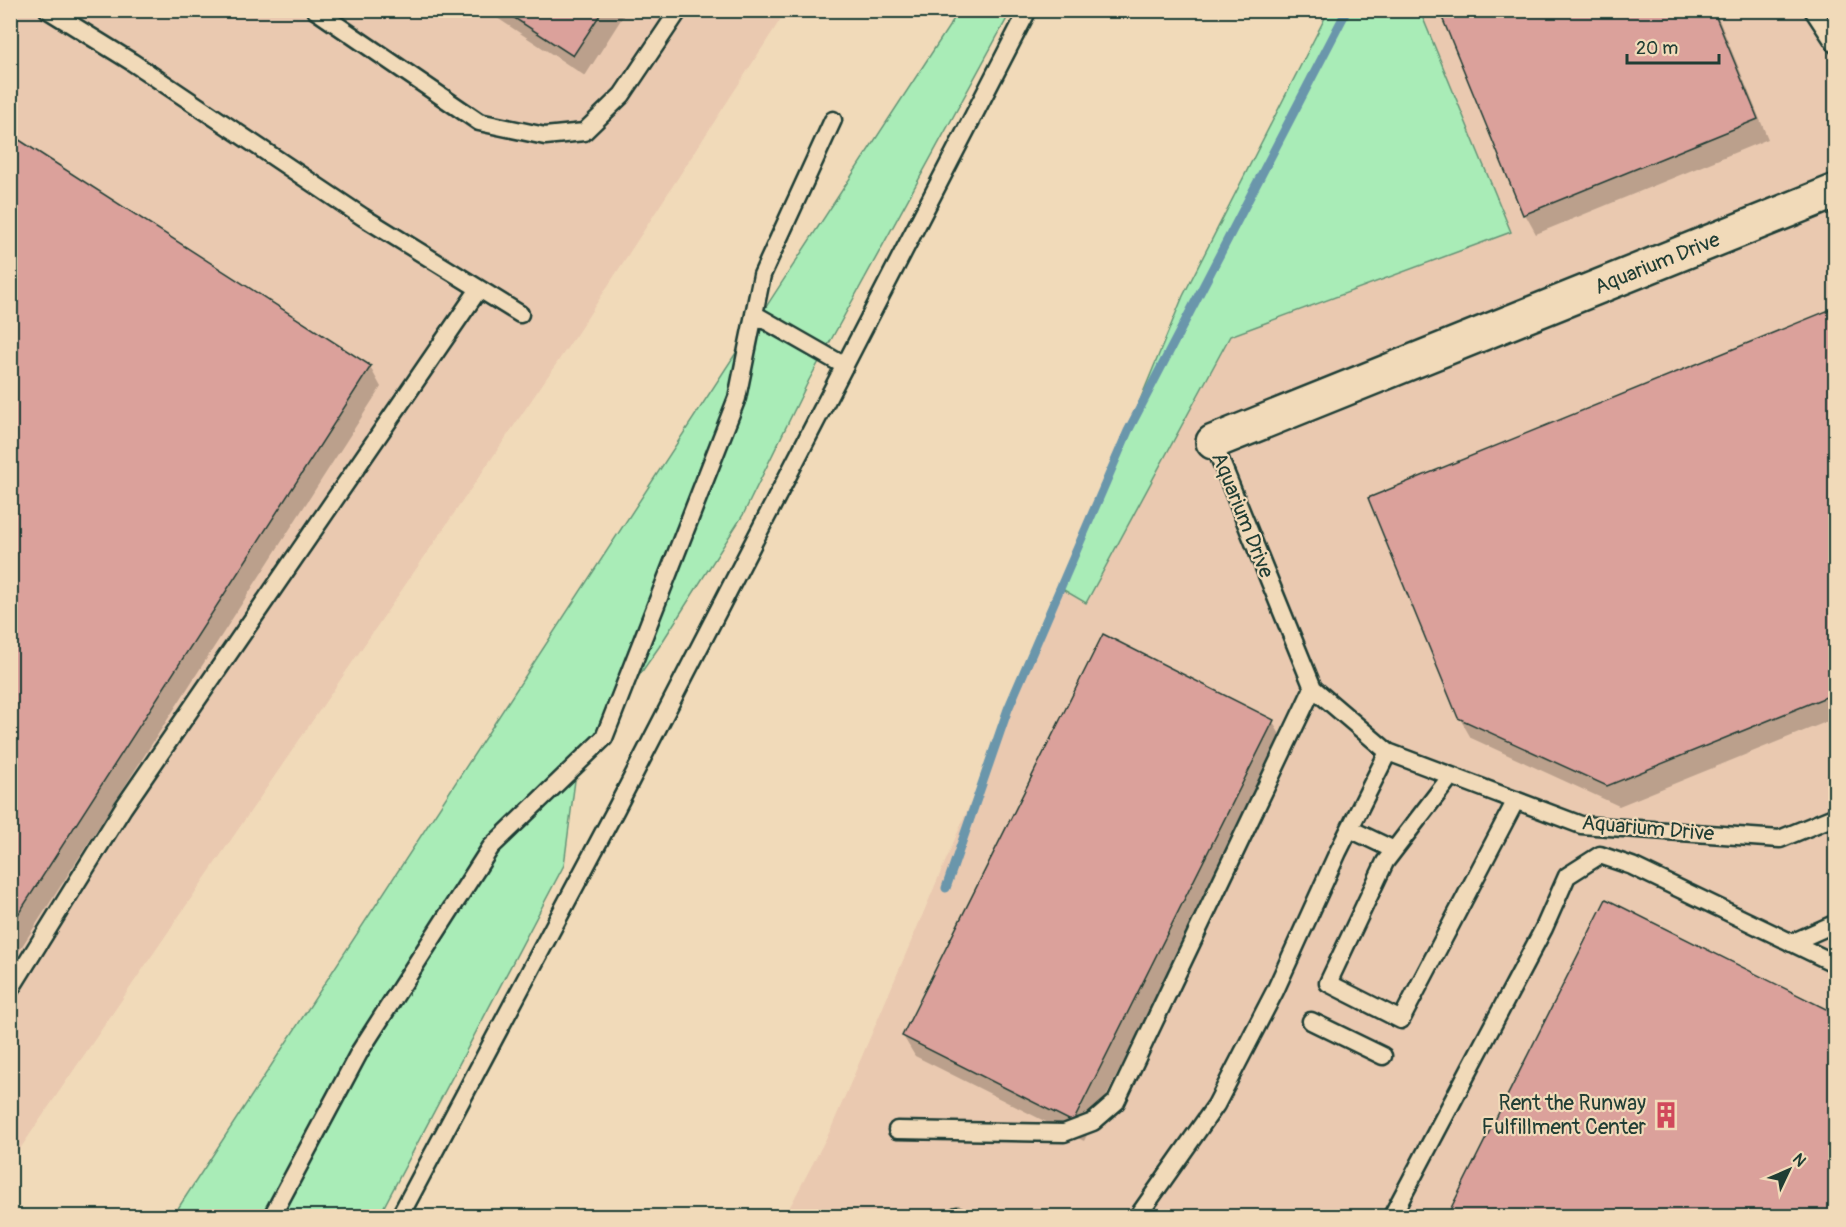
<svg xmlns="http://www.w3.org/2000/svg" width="1846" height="1227" viewBox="0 0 1846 1227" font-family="Pangolin,sans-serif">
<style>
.built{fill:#eac9b0}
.green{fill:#a9ecb7;stroke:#649476;stroke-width:1.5}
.shadow{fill:#0003}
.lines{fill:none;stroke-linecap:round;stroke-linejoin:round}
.stream{stroke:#6b96ab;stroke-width:9}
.building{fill:#dba19b;stroke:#1f3d34;stroke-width:1.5}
.lane-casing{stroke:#1f3d34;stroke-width:21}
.street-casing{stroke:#1f3d34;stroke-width:38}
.lane{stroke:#f1dab9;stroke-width:16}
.street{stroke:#f1dab9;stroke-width:33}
.labels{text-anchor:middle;stroke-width:4.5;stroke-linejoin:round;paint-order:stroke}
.street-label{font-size:21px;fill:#1f3d34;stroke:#f1dab9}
.poi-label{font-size:21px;fill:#1f3d34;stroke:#f1dab9;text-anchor:end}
</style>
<rect width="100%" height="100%" fill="#f1dab9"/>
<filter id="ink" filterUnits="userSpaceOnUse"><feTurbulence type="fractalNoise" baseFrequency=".0167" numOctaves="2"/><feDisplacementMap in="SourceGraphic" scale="12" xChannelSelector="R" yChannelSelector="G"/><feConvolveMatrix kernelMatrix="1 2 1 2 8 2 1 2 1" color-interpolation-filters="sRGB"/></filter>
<g filter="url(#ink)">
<!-- built -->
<path class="built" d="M11 11H786L578 332 11 1162Z
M1420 11H1835V1216H785L830 1131 1062 589 1086 603 1230 336 1511 232Z"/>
<!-- green -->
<path class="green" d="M1329 10 1420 11 1511 232 1230 336 1086 603 1062 589 1183 296Z
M959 11H1011L809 380 743 515 659 647 577 765 564 865 379 1216H173Z"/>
<!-- shadow -->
<path class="shadow" d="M485 10H627L585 76Z
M1441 10H1715L1768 139 1536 234 1525 214Z
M10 135 370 367 381 387 10 965Z
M1834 310 1836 718 1619 806 1471 738 1459 717Z
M1272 721 1284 741 1084 1141 915 1056 903 1036Z
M1607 901 1836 1016V1216H1448Z"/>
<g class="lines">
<!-- stream -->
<path class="stream" d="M946 888 1008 709 1128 431 1347 10"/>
</g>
<!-- building -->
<path class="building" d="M502 10H603L573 56Z
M1439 10H1713L1758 119 1523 215Z
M10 134 371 366 10 927Z
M1834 308 1836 693 1607 786 1458 718 1368 498Z
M1103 634 1274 720 1073 1122 902 1036Z
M1606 899 1836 1014V1216H1447Z"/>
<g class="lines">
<defs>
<path id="lane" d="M48 10 132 62 363 217 520 314
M315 10 479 122 545 136 584 132 622 95 679 10
M1813 10 1836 45
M754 314 845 366
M1213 442 1313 688 1388 752 1581 825 1780 839 1836 816
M1451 776 1385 862 1328 983 1401 1020 1516 800
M1350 829 1394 850
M1791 943 1836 923
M10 990 123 808 479 289
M1311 1021 1383 1056
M897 1130 1064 1133 1093 1122 1116 1102 1313 688
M272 1216 360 1051 491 847 604 738 737 398 762 275 833 120
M400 1216 616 809 1028 10
M957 1216H958
M1138 1216 1216 1105 1275 991 1338 852 1388 752
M1392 1216 1544 928 1567 876 1600 855 1632 866 1836 964"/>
<path id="street" d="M1213 442 1836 191"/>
</defs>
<!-- lane casing -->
<use href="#lane" class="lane-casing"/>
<!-- street casing -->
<use href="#street" class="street-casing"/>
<!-- lane -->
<use href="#lane" class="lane"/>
<!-- street -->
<use href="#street" class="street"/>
</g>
</g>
<!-- icons -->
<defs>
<symbol id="building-bare" viewBox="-9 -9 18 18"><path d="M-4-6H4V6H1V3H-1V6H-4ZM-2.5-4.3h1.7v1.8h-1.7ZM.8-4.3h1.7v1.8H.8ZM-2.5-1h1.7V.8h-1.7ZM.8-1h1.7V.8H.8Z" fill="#d1495b" stroke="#f1dab9" stroke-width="2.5" paint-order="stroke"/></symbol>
</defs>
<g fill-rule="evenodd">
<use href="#building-bare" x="1647" y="1096" width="38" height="38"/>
</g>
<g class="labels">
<!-- street labels -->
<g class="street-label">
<text transform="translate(1657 263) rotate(-22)" y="7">Aquarium Drive</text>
<text transform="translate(1243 515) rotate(68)" y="7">Aquarium Drive</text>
<text transform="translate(1648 828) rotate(5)" y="7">Aquarium Drive</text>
</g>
<!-- poi labels -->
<g class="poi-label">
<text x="1646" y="1110">Rent the Runway<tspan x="1646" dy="24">Fulfillment Center</tspan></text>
</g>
</g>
<!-- margin -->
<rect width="1846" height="1227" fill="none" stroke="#f1dab9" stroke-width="36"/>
<rect x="18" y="18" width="1810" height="1191" fill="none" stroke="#1f3d34" stroke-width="2" filter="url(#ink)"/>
<!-- north arrow -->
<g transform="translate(1789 1170) rotate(46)" stroke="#f1dab9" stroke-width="4.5" paint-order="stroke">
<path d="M0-4.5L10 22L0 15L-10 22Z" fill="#1f3d34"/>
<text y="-9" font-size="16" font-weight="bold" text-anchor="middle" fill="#1f3d34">N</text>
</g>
<!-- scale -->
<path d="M1627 54v9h92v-9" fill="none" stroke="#1f3d34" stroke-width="3"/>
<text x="1636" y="54" font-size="18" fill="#1f3d34" stroke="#f1dab9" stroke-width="4.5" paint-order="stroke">20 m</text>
</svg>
